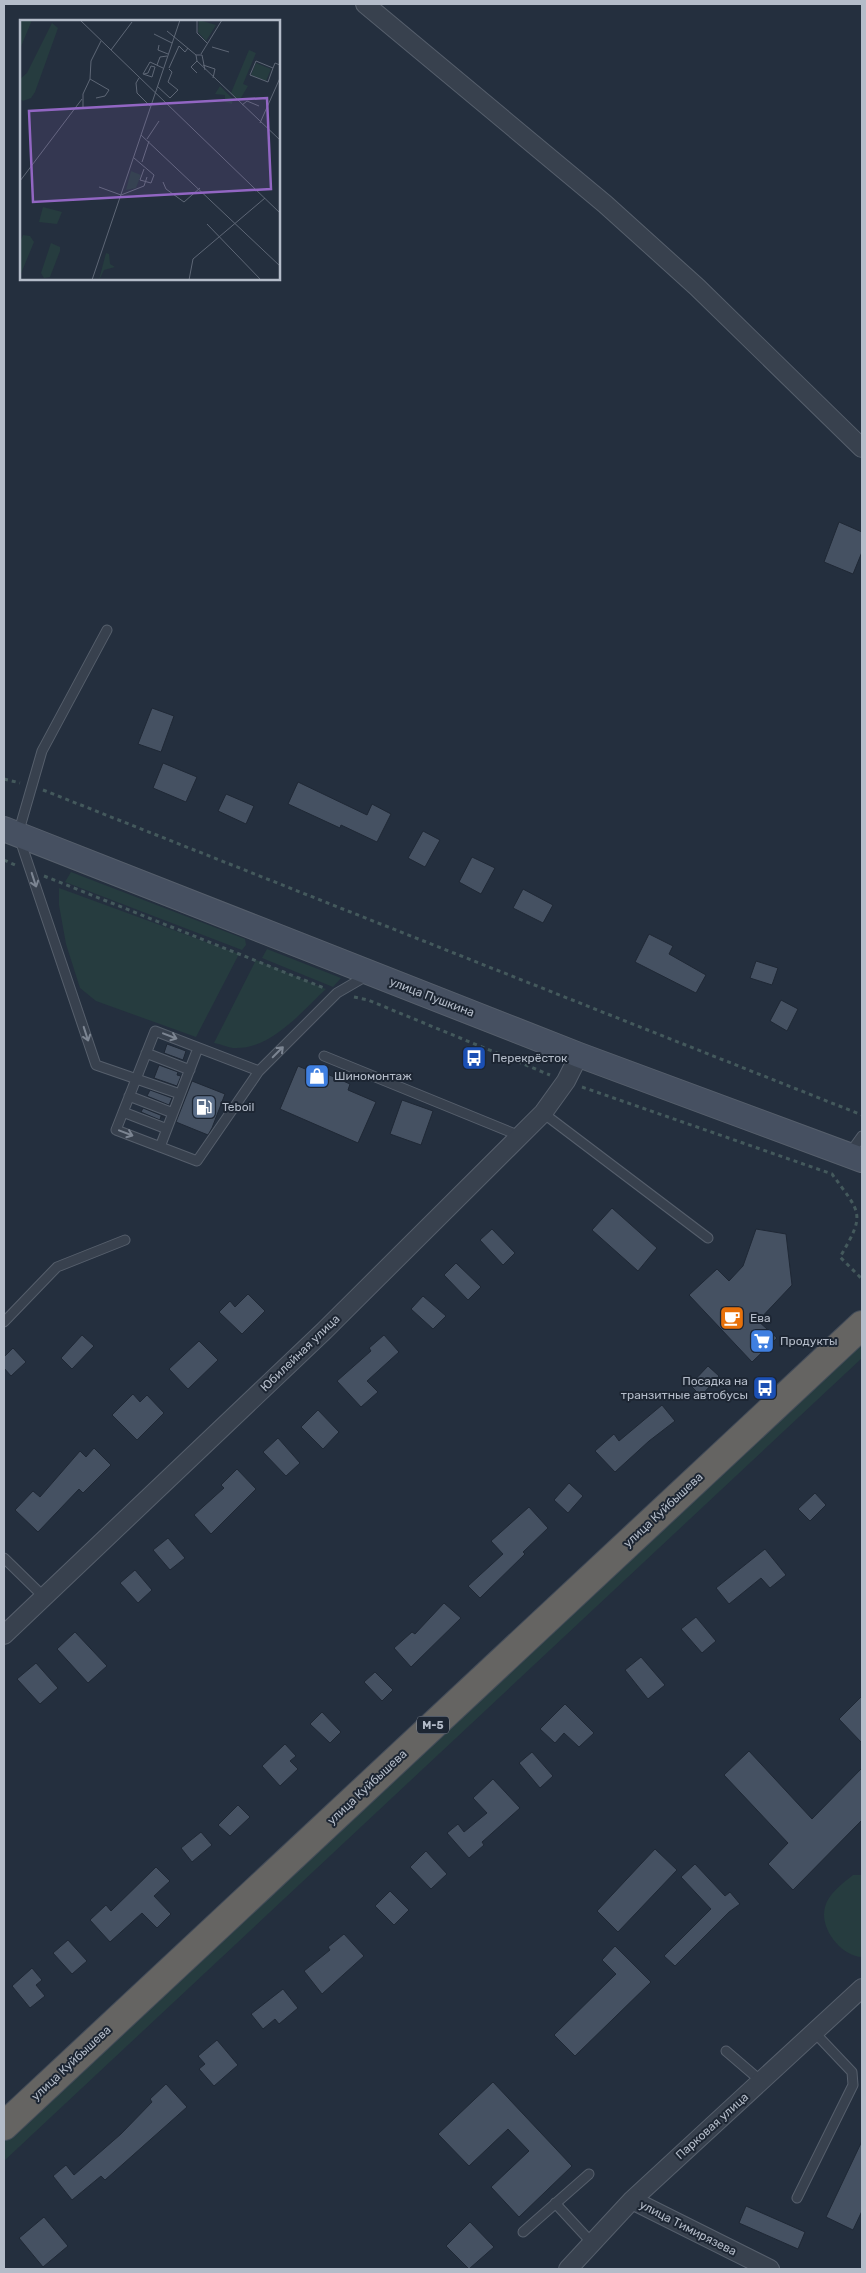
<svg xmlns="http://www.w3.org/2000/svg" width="866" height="2273" viewBox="0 0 866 2273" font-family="Rubik,sans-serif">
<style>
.green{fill:#263c3f}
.building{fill:#455162;stroke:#1f2835}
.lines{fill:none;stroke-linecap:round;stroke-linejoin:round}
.service-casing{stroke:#565f6c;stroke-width:11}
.minor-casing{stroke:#565f6c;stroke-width:20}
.secondary-casing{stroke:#565f6c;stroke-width:26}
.trunk-casing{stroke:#434c59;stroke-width:30}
.path{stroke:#44595c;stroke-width:3;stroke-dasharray:4 4;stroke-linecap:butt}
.service{stroke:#38414e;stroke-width:9}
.minor{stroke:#38414e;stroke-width:18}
.secondary{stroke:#465061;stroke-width:24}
.trunk{stroke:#656462;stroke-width:28}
.oneway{stroke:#7c8592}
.labels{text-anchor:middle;stroke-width:4;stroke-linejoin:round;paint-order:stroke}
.shield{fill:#1d2633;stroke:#878f9c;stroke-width:1}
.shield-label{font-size:11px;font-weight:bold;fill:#b4bcc9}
.street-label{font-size:12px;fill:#b4bcc9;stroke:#1d2633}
.poi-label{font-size:12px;fill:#b4bcc9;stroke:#1d2633;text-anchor:start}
.inset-road{fill:none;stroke:#5e6776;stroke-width:1}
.view{fill:#9266c3;fill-opacity:0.15;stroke:#9266c3;stroke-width:2.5}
.inset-edge{fill:none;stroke:#b4bcc9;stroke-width:2.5}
</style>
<rect width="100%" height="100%" fill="#242f3e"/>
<!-- green -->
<path class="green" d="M71 872 245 939 246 945 242 950 65 882Z
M59 888 239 954 196 1037 96 1001 80 988 66 944 59 905Z
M267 949 341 978 333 987 262 958Z
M256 960 326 989C300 1013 271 1050 233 1048 227 1047 220 1044 214 1043Z
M862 1340V1358L4 2161V2141Z
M853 1875H862V1957C841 1956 819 1928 825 1907 828 1894 843 1883 853 1875Z"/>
<!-- building -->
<path class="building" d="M839 522 862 532V552L853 574 824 562Z
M152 708 174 716 161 752 138 744Z
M163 763 197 777 186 802 153 788Z
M298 782 367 815 372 804 391 814 377 842 341 825 340 828 288 804Z
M226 794 254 806 246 824 218 811Z
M423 831 440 840 425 867 408 858Z
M472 857 495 868 481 894 459 882Z
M523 889 553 905 543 923 513 908Z
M649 934 673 946 669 954 706 975 696 993 635 962Z
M756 961 778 968 772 985 750 978Z
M781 1000 798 1009 787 1031 770 1021Z
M167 1044 186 1051 183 1060 164 1053Z
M159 1065 178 1072 177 1075 181 1076 177 1086 154 1078Z
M298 1066 315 1073 318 1070 350 1084 348 1090 376 1102 358 1143 280 1109Z
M192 1081 225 1094 212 1128 208 1135 176 1122Z
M150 1090 172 1098 169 1105 147 1096Z
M402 1100 433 1111 421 1145 390 1134Z
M143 1108 165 1117V1118L161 1116 160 1120 141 1112Z
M612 1208 657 1248 638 1271 592 1230Z
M492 1229 515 1253 503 1265 480 1240Z
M756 1229 786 1234 792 1285 758 1321 777 1338 752 1362 689 1295 717 1269 729 1281 743 1266Z
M456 1263 481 1287 468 1300 444 1275Z
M248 1294 265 1311 242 1334 219 1312 230 1301 235 1307Z
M423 1296 446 1316 433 1329 411 1309Z
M82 1335 94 1346 72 1369 61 1358Z
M384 1335 399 1352 367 1381 378 1392 361 1407 337 1381 371 1351 369 1348Z
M199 1341 218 1360 188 1389 169 1369Z
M13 1348 26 1362 11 1376 4 1368V1357Z
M708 1366 719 1376 701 1396 690 1385Z
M133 1394 140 1402 147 1395 164 1413 137 1440 112 1415Z
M662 1405 675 1421 649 1441 615 1472 595 1451 614 1434 619 1441Z
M318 1410 339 1432 323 1449 301 1427Z
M278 1438 300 1463 286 1476 263 1452Z
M94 1448 111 1465 83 1493 79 1489 38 1532 15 1510 33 1491 40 1497 80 1451 86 1457Z
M237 1469 256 1489 211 1534 194 1515 224 1488 221 1485Z
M569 1483 583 1496 568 1513 554 1500Z
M815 1493 826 1505 810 1521 798 1509Z
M529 1507 548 1528 523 1552 525 1554 480 1598 468 1586 503 1554 491 1541Z
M168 1538 185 1558 170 1570 153 1550Z
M765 1549 786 1575 770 1588 761 1578 729 1604 716 1588Z
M135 1570 152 1590 138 1603 120 1583Z
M444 1603 461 1618 411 1667 394 1648 412 1632 415 1634Z
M696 1617 716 1641 702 1653 681 1629Z
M75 1632 107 1666 88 1683 57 1649Z
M641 1657 665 1685 648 1699 625 1670Z
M36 1663 58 1688 40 1704 17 1679Z
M375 1672 393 1690 382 1701 364 1682Z
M862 1696V1743L839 1719Z
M565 1704 594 1733 579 1747 564 1733 555 1743 540 1729Z
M322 1712 341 1732 330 1743 310 1724Z
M285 1744 296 1756 290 1761 298 1769 280 1786 262 1766Z
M749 1751 812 1819 862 1768V1820L793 1890 768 1864 788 1843 724 1775Z
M532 1752 553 1776 540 1788 519 1763Z
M493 1779 520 1808 482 1842 484 1845 469 1858 447 1833 458 1824 464 1832 487 1813 473 1798Z
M238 1805 250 1817 230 1836 218 1825Z
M201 1832 212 1845 192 1862 181 1848Z
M655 1849 677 1870 618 1932 597 1911Z
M426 1851 447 1874 431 1889 410 1867Z
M695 1864 725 1896 730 1892 740 1904 729 1912 675 1966 664 1956 711 1909 681 1877Z
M156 1867 170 1881 154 1896 171 1914 157 1928 142 1913 110 1942 90 1920 106 1905 111 1911Z
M390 1891 409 1910 394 1925 375 1906Z
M344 1934 364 1956 322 1994 304 1971 330 1950 328 1947Z
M68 1940 87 1961 72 1974 53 1953Z
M615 1946 651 1982 575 2056 554 2035 616 1974 602 1960Z
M32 1968 42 1980 36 1985 45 1996 30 2008 12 1986Z
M283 1989 298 2008 279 2024 275 2019 263 2029 251 2014Z
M217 2040 238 2065 214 2086 199 2069 205 2064 198 2056Z
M493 2082 572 2166 519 2217 491 2187 529 2151 508 2129 469 2166 438 2134Z
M166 2084 187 2107 105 2180 101 2176 72 2200 53 2176 66 2165 74 2175 121 2134 152 2102 150 2099Z
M862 2141V2211L853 2230 826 2217Z
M746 2206 805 2232 798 2249 739 2223Z
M44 2217 68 2246 43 2267 19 2238Z
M470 2222 494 2247 469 2269 446 2246Z"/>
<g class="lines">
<defs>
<path id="service" d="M107 630 42 751 18 834 96 1065 180 1094
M146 1053 190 1070
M324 1056 520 1136
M259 1071 155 1031 116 1130 197 1161 259 1071 337 993 368 975
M129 1096 173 1113
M123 1112 167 1129
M543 1113 708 1238
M160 1147 198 1048
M849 1154 862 1136
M4 1322 57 1267 125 1240
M4 1558 44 1597
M726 2051 761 2081
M797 2198 853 2085 852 2072 815 2033
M555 2203 592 2243
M523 2232 589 2174"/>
<path id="minor" d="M365 4 605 204 697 287 862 448
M4 1635 324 1331 543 1113 566 1081 579 1055
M632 2200 770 2269
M568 2269 632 2200 862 1988"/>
<path id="secondary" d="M4 829 579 1055 862 1160"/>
<path id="trunk" d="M4 2126 862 1325"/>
</defs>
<!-- service casing -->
<use href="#service" class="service-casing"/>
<!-- minor casing -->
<use href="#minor" class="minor-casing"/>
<!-- secondary casing -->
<use href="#secondary" class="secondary-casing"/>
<!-- trunk casing -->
<use href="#trunk" class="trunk-casing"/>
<!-- path -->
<path class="path" d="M4 779 20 783
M43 790 862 1115
M4 860 15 865
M44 876 324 988
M354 997 368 1000 550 1075
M582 1087 832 1174C861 1214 866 1213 840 1257L862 1279"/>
<!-- service -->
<use href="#service" class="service"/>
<!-- minor -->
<use href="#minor" class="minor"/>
<!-- secondary -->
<use href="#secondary" class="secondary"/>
<!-- trunk -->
<use href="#trunk" class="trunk"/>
</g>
<!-- one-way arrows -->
<defs><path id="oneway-shaft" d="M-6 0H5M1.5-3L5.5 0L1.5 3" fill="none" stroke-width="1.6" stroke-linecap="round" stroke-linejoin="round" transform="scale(1.25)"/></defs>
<g class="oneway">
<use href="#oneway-shaft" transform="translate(34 880) rotate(72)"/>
<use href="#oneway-shaft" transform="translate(86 1034) rotate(72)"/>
<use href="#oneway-shaft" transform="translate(170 1036) rotate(21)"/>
<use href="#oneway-shaft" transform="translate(278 1052) rotate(-45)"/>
<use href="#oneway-shaft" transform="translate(126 1133) rotate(21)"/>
</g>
<!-- icons -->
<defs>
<symbol id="bus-square" viewBox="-11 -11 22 22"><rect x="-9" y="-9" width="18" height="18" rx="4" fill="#1a4fb4" stroke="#1d2633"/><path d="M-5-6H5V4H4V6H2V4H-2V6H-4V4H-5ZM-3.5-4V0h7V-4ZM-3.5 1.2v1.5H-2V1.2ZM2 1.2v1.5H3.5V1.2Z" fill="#fff"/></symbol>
<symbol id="shop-square" viewBox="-11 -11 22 22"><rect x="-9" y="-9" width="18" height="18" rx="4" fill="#3f7fe0" stroke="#1d2633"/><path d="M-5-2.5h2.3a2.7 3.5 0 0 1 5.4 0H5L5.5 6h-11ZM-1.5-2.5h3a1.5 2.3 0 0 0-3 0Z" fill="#fff"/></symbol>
<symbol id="fuel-square" viewBox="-11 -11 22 22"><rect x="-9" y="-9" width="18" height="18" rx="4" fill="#5c6f8a" stroke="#1d2633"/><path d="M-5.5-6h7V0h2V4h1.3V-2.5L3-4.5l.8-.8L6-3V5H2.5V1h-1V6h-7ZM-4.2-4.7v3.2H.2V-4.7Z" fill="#fff"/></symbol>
<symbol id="cafe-square" viewBox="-11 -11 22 22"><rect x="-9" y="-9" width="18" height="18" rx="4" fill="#e8710a" stroke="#1d2633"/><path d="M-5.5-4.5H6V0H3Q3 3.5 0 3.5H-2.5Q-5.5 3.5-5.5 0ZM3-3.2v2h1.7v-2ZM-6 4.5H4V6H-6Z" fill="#fff"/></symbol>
<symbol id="supermarket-square" viewBox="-11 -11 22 22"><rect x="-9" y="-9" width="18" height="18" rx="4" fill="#3f7fe0" stroke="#1d2633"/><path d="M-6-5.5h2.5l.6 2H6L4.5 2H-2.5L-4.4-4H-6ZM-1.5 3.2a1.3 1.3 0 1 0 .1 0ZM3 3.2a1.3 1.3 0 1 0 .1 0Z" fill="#fff"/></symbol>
</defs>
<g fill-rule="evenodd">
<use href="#bus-square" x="460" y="1044" width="28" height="28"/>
<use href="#shop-square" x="303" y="1062" width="28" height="28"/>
<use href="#fuel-square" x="190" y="1093" width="28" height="28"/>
<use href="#cafe-square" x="718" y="1304" width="28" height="28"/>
<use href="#supermarket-square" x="748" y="1327" width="28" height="28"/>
<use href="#bus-square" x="751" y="1374" width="28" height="28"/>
</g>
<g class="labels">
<!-- shield labels -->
<rect class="shield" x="417" y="1716.5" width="32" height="17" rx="4"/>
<g class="shield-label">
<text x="433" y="1729">М-5</text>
</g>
<!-- street labels -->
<g class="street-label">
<text transform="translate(432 997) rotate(21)" y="4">улица Пушкина</text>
<text transform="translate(300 1353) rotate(-44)" y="4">Юбилейная улица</text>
<text transform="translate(663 1510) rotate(-43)" y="4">улица Куйбышева</text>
<text transform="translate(367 1787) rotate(-43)" y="4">улица Куйбышева</text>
<text transform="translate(71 2063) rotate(-43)" y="4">улица Куйбышева</text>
<text transform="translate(712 2126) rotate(-42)" y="4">Парковая улица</text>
<text transform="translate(688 2228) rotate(27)" y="4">улица Тимирязева</text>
</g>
<!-- poi labels -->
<g class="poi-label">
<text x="492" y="1062">Перекрёсток</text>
<text x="334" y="1080">Шиномонтаж</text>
<text x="222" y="1111">Teboil</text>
<text x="750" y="1322">Ева</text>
<text x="780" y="1345">Продукты</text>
<text x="748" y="1385" text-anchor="end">Посадка на<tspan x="748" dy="14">транзитные автобусы</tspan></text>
</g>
</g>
<!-- overview -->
<g transform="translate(20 20)">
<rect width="260" height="260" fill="#242f3e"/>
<path d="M0 0H12L0 29ZM179 0 196 5 186 21 178 12ZM32 3 38 8 15 72 11 78 3 81 0 79V59L7 53ZM229 30 236 33 223 64 228 66 219 81 211 73ZM236 43 251 49 246 61 231 55ZM200 66 213 79 212 84 205 82V75L195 74ZM111 151 121 155 116 168 106 170ZM23 187 42 192 37 204 19 202ZM3 215 10 216 14 222 0 256V222ZM31 223 40 227V231L30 257 24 258 21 253ZM86 233 89 234 90 244 95 247 84 250 79 260Z" fill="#263c3f"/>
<path class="inset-road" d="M60 0 260 193M177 0V13L188 24M147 11 176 35H182L185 50M134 14 152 23M139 25 138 30 148 34M192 27 209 32M91 30 112 2M181 34 202 0M176 35 177 41 171 47 177 53M177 41 260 120M137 45 140 37 147 36M183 45 195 49 193 58M149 48 159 26 165 32 168 28M253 48 248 62 230 55 236 41 253 48 255 43 260 45M123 54 132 57 135 47 131 46 128 53 124 54M123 54 130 42 143 48M119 58 116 63 117 73 130 86M137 66 150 78 158 70 148 62 152 52 149 49M76 78 85 76 89 70 70 59 71 41 81 21M222 85 227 81 239 86M63 88V74L70 59M240 103 260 58M121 115 260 246M127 119 139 101M114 138 134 155 131 163 120 160 124 149M122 142 129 121M0 161 62 79M143 162 146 169 164 182 180 168M79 167 101 175 124 166 127 157M187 204 241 260M72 260 160 0M169 260 173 239 245 178"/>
<path class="view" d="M247 78 251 169 13 182 9 91Z"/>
<rect width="260" height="260" class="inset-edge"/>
</g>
<!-- border -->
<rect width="866" height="2273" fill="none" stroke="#b4bcc9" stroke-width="10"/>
</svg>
